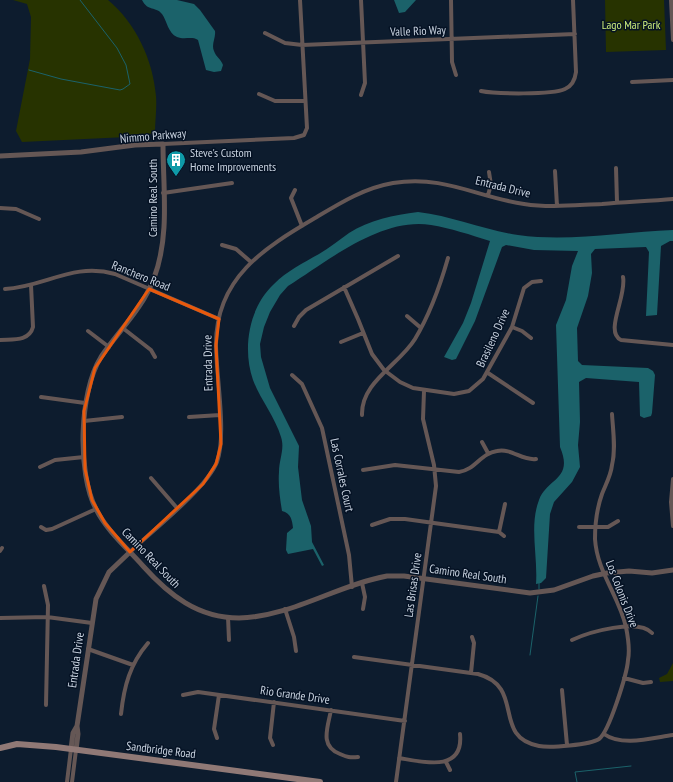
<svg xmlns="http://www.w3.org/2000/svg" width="673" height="782" viewBox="0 0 673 782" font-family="'PT Sans Narrow',sans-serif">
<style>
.green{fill:#273300}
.water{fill:#1b626a}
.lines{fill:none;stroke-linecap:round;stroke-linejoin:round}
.stream{stroke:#1b626a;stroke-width:1}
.minor{stroke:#655755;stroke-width:4}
.tertiary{stroke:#655755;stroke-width:5}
.secondary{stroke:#907976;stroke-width:6}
.marked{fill:none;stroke:#e8590c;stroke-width:3;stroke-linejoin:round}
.labels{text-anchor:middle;stroke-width:3;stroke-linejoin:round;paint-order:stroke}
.park-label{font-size:12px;fill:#caeb7a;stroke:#051224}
.street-label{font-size:12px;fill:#c9d3e0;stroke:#051224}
.poi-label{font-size:12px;fill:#c9d3e0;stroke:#051224;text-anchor:start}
</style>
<rect width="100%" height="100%" fill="#0d1c2e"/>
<!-- green -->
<path class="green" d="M13 0H108C136 23 153 60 156 96 157 108 155 121 155 133L127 137 22 142 16 131 30 59 31 17 27 4Z
M605 0H664L666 50 606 52Z
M673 663V681L660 682 659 678 667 674Z"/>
<!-- water -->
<path class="water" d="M142 0H177L194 4 200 10 215 31C216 38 211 44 214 51 216 57 221 59 223 65L221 71 214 72 206 70 198 40C192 36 184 40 177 37 168 33 167 21 162 14 156 6 148 12 142 0Z
M394 0H416L405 12 399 13Z
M418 212C452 216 484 230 518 235 569 242 622 232 673 230V241H670L661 246 657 315 646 316 649 252 646 247 595 249 591 254 592 273 588 296 577 328 578 361 582 365 648 368 653 371 655 375 652 413 651 416 644 418 640 416 639 382 586 378 579 382 580 422 578 445 580 467 572 482 554 502 550 514 546 578 541 583 536 584C538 556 529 526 539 500 547 478 574 480 560 447L556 325 566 300 572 266 578 251 534 250 506 245 502 247 475 321 456 359 452 360 444 357 463 323 471 303 490 241C471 235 450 228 431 225 381 217 328 261 288 286L280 295 270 312 264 327 260 344 261 357 270 388 299 446 298 467 302 500 311 526 312 542 324 565 322 566 313 549 288 554 286 550 287 533 293 528C292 520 291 513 282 511 280 498 278 485 279 472 279 459 285 449 281 437 275 417 260 399 253 380 242 348 249 307 274 284 287 271 303 263 319 254 329 248 339 240 349 233 369 220 394 215 418 212Z"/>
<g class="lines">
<!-- stream -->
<path class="stream" d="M29 70 61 79 120 90 123 89 130 84 126 65 117 48 80 0
M539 589V582
M530 655 538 596
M577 782 575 772 631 766"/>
<!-- minor -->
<path class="minor" d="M361 0 365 83 361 95
M451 0 452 62 456 75
M671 0 673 40
M265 33 285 43 302 45 575 34
M632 82 673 80
M481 91C495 94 552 95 565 89 572 86 575 80 576 72L573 0
M259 94 275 101H305
M163 144 294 138 304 135 307 128 300 0
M616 168 617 202
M555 171 557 206
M295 190 291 198 302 226
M163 193 232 183
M488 195 491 185 489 172
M0 208 16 209 39 219
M222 245 236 249 251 262
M623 277C627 296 604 332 621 340L673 345
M344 287 358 319 372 354 384 370 400 382 413 388 454 394 469 391 483 379 512 327 524 288 532 282 541 281
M5 289C45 287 73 262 115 274L219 319
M407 316 421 328
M294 326 299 317 306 310 398 256
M512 327 522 331 531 338
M124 329 151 350 155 357
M88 331 109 347
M0 340C12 339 29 342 33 327L31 285
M341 342 363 333
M488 373 533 403
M292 375 302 384 322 428 349 555 352 587
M41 397 85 403
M362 415C361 382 399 365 415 339 430 314 440 286 448 258
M189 417 220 415
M84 421 122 417
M482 442 488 453
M40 467 55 460 84 457
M363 470 395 465 459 472C475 470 481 453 497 451 512 448 522 461 536 459
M151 478 177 508
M673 479 671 502 673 526
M372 525 390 519H405L499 532
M41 527 46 530 52 529 96 509
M579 527H608L618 521
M499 532 505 504
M499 532 504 536
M0 551 2 548
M130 552C153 530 206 489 217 462 227 434 216 376 216 344 216 278 264 248 315 218 340 203 364 188 393 183 445 175 476 197 524 204 550 208 576 205 602 204 626 202 650 201 673 199
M362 583 365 597 363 609
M44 586 48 605 46 705
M285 609 294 637 296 651
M228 617 229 640
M0 618 47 617 92 623
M572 640C589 632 638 618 652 633
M88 649 133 665
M354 657 478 674C526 687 491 737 539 746 550 748 590 745 599 739 609 732 627 674 628 660 630 650 628 637 626 627 619 596 597 572 595 539 595 523 597 508 602 494 606 484 611 475 612 465 616 449 613 431 612 414
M471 673 474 643 472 637
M624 678 643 683 651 682
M562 690 567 745
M183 695 198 692 405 721
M331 710C328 727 319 746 340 754 347 757 350 758 358 757
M121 714C124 686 130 664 148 643
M604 734C622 747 652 738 673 735
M217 738 214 729 219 695
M273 745 270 738 274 702
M399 758C423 762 464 773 460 734
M446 762 450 770
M67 782 71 749
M72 782 76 750
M396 782 436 486 434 465 423 419 424 391"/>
<!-- tertiary -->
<path class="tertiary" d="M0 156 81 152 135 145 163 144C163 188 170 236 154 278 142 310 119 330 101 357 79 392 77 473 96 509 107 531 127 548 143 566 169 595 198 618 239 618 291 617 337 585 387 576H404L530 593 554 590 593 576 607 573 629 571 652 573 673 570
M71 749 73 733 77 726 96 599 109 572 130 552
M76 750 78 734 77 726"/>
<!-- secondary -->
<path class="secondary" d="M0 748 17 744 56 747 320 782"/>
</g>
<!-- marked area -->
<path class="marked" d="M149 289 219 319 216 345 221 444 216 464 203 484 130 552 105 523 92 500 85 469 84 411 95 368Z"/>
<!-- icons -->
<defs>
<symbol id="building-pin" viewBox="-11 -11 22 30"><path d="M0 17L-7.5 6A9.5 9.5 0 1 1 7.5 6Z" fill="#0f9aa8" stroke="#051224"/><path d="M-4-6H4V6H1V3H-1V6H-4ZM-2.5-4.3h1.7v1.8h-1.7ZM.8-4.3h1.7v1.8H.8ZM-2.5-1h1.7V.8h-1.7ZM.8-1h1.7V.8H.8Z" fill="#fff"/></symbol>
</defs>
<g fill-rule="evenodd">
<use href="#building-pin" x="165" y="149" width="22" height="30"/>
</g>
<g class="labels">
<!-- park labels -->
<g class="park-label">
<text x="631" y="29">Lago Mar Park</text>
</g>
<!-- street labels -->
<g class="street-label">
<text transform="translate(418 31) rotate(-2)" y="4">Valle Rio Way</text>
<text transform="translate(153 136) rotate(-5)" y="4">Nimmo Parkway</text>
<text transform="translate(503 187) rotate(14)" y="4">Entrada Drive</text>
<text transform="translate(153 198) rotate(-90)" y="4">Camino Real South</text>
<text transform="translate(141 276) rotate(22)" y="4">Ranchero Road</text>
<text transform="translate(493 338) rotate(-65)" y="4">Brasileno Drive</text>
<text transform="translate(208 363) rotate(-91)" y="4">Entrada Drive</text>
<text transform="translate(342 475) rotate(78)" y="4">Las Corrales Court</text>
<text transform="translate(151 558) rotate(46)" y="4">Camino Real South</text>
<text transform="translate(468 574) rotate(8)" y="4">Camino Real South</text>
<text transform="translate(413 585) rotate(-82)" y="4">Las Brisas Drive</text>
<text transform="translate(622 594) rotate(69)" y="4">Los Colonis Drive</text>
<text transform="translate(76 660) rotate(-82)" y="4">Entrada Drive</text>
<text transform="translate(295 695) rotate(8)" y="4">Rio Grande Drive</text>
<text transform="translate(161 750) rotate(7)" y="4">Sandbridge Road</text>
</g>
<!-- poi labels -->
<g class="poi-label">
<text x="190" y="157">Steve's Custom<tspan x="190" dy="14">Home Improvements</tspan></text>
</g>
</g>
</svg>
